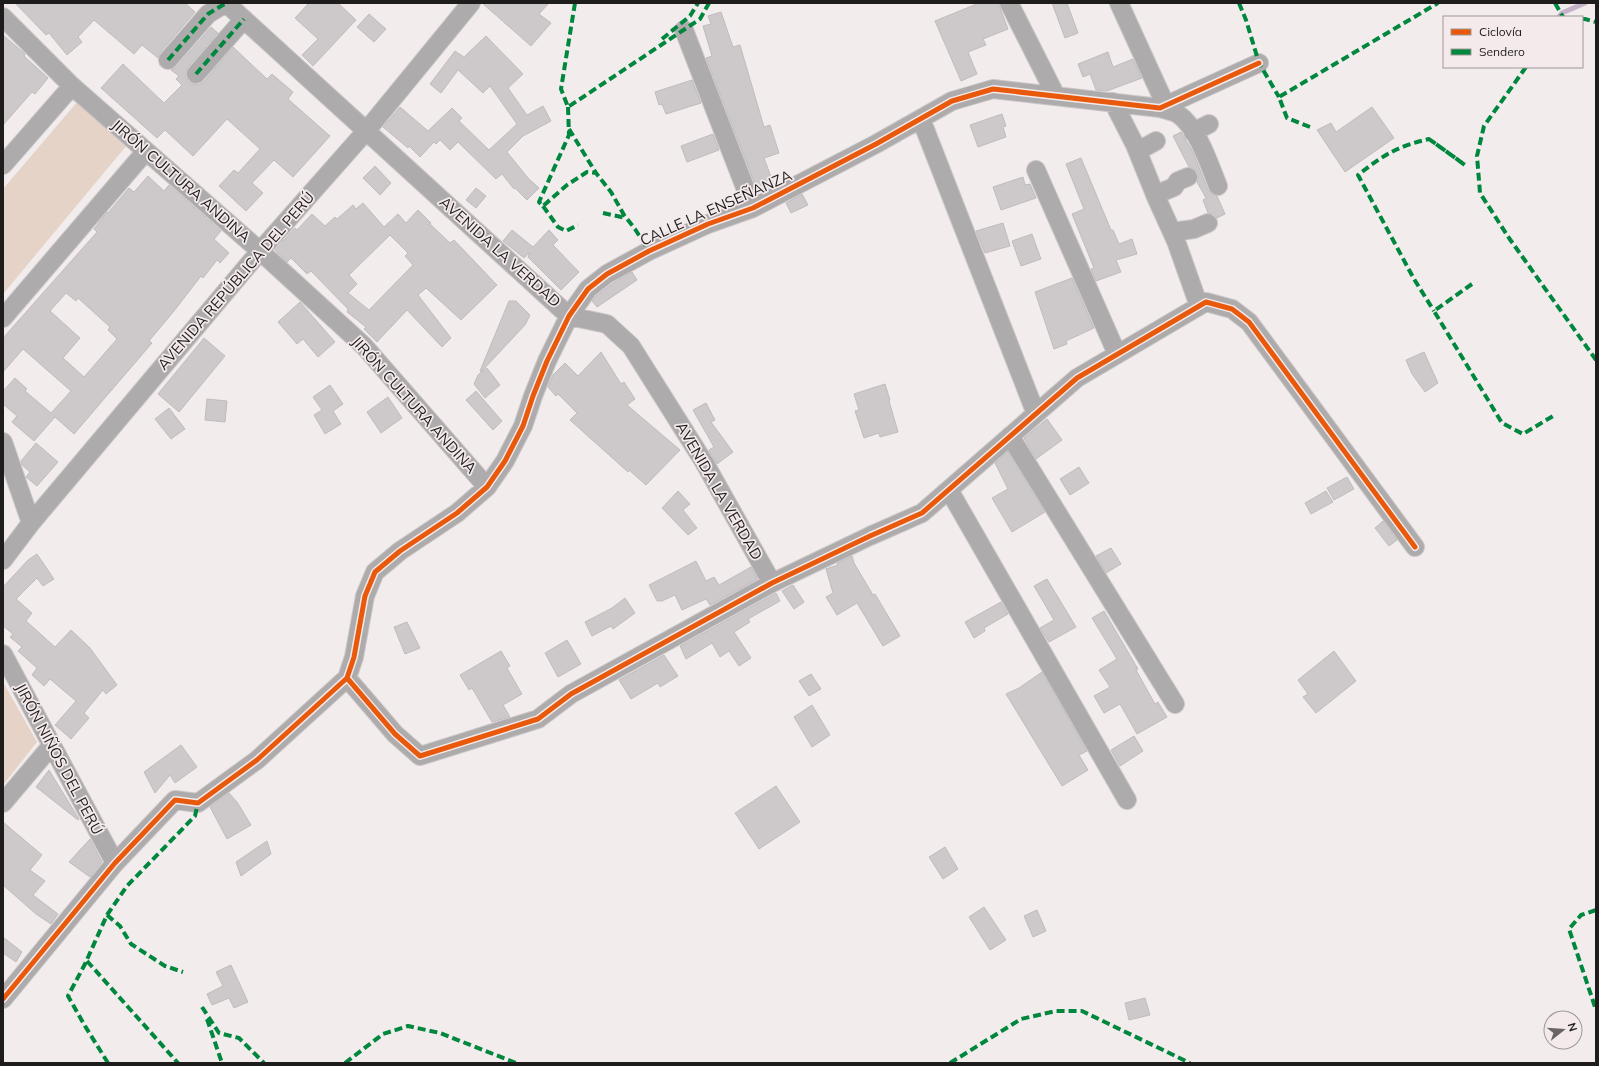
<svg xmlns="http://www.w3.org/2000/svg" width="1599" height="1066" viewBox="0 0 1599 1066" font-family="Mulish,sans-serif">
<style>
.green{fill:#e4d3c6}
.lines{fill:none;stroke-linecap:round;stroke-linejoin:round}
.stream{stroke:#c5b3c8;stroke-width:5}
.building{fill:#cdc9ca;stroke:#c0bcbd;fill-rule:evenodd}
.minor-casing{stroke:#cbc7c8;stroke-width:20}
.minor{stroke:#aeabac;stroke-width:18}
.quiet{stroke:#00873e;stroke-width:4;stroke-dasharray:8 4;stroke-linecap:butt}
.cycleway-casing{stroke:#f4eaeb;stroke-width:8}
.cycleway{stroke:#e8590c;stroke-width:5}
.labels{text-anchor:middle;stroke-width:3.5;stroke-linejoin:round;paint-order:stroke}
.street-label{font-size:15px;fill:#1f1c1c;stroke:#f4eaeb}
</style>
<rect width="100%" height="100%" fill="#f2eced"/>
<!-- green -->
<path class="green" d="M78 101 127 145 3 294V189Z
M3 682 37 742 3 785Z"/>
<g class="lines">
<!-- stream -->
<path class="stream" d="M1559 17 1562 13 1585 3"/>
</g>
<!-- building -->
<path class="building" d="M15 3H185L195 12 160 53 158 58 142 45 134 54 94 20 78 37 82 42 67 55 49 33 46 35Z
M309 3H338L356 20 313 66 302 55 318 39 295 18Z
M482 3H549L539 14 551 23 531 46Z
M979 3H998L1008 29 983 39 986 45 968 52 977 74 961 81 935 21Z
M1052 3H1067L1078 33 1065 38Z
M721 12 733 47 740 45 764 127 770 125 779 153 764 158 774 185 758 192 706 58 712 56 703 26 711 24 708 16Z
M369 14 386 29 374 42 357 27Z
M211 27 218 33 188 67 186 72V78L189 82 194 84H200L204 81 233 47 267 79 272 74 293 92 288 99 330 136 293 177 274 160 252 183 263 193 246 211 219 186 234 170 238 173 260 149 227 119 193 156 165 130 157 138 101 88 123 64 164 103 182 85 176 79 179 76 171 70 176 67Z
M3 35 25 54 24 56 48 78 35 94 32 92 3 125Z
M486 36 523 74 508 88 527 115 543 106 551 121 523 136 507 152 528 178 539 188 527 200 515 188 514 189 502 174 496 179 458 142 450 150 440 140 436 144 434 142 420 157 409 146 408 148 383 127 400 107 428 131 452 108 462 118 459 121 489 150 517 124 490 86 483 93 458 70 441 93 430 84 455 51 464 57Z
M1108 52 1113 67 1133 59 1142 78 1107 91 1096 90 1090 74 1083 77 1078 64Z
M692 80 701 103 666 114 662 104 659 105 655 92Z
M1372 107 1394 138 1345 172 1317 130 1331 123 1336 132Z
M1002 114 1006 126 1003 127 1006 137 978 147 970 125Z
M1181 132 1193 152 1208 190 1212 194 1217 196 1225 214 1217 218 1214 214 1208 213 1203 200 1206 198 1197 182 1198 178V173L1194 169 1189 167 1173 136Z
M713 134 719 150 687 162 681 146Z
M1081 158 1111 230H1113L1119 244 1132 239 1137 254 1116 260 1121 272 1096 281 1091 269 1094 268 1072 214 1084 209 1066 164Z
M375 166 391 183 380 195 363 178Z
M148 176 164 191 169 185 221 231 214 239 229 253 220 263 217 260 203 278 201 276 174 311 149 341 152 343 74 434 55 417 34 441 12 422 17 416 3 404V391L15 378 27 389 25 391 51 413 71 391 23 349 3 372V338L97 232 94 229 107 212 108 213 129 188 134 192ZM66 293 76 301 78 298 110 327 108 330 117 339 84 377 63 358 80 338 50 311Z
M1023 177 1025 185 1030 184 1036 198 1001 210 993 187Z
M476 188 486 196 476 208 466 200Z
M802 194 808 205 791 213 786 203Z
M363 203 384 227 398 214 406 223 418 210 431 223 430 224 450 243 454 240 497 285 461 320 426 288 418 295 451 338 442 347 407 310 377 342 364 329 366 327 347 312 348 309 311 271 307 274 291 258 287 262 275 250 295 228 297 230 312 214 325 226 335 217 337 219 353 205 356 209ZM390 235 408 253 405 256 413 265 369 310 348 293 357 284 349 275Z
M1003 223 1010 246 985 253 976 231Z
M512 230 533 247 549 230 558 240 553 245 579 272 561 290 528 257 530 252 524 258 503 241Z
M1032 234 1041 259 1021 266 1012 241Z
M632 272 637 280 597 307 592 301 596 296 613 283Z
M1072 278 1094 328 1066 341 1067 344 1054 349 1035 292Z
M509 301H516L530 315 525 325 481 372 480 371Z
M300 302 335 342 318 357 303 339 297 344 278 322Z
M204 338 225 356 179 412 158 394Z
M601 352 621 384 624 382 635 399 627 405 680 450 646 485 629 470 628 472 570 420 577 413 558 394 556 396 548 387 553 375 565 363 578 376Z
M1424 352 1438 383 1425 392 1412 374 1406 360Z
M487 368 500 385 485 398 474 384 478 375Z
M885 384 890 400 889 401 898 432 880 437 879 433 864 438 855 411 859 410 854 394Z
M330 385 343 404 333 411 341 424 325 434 314 415 322 410 313 397Z
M476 391 502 421 493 430 466 400Z
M388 397 402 418 381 433 367 412Z
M207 399 227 401 225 422 205 420Z
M706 403 715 420 711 422 733 452 717 464 709 450 714 447 693 410Z
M169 408 185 429 171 439 155 419Z
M1047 419 1062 440 1036 459 1024 438Z
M36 443 58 462 37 486 26 477 30 472 22 465 21 461Z
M1008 452 1045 512 1012 532 992 498 1008 489 995 463Z
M1079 467 1089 483 1070 495 1060 479Z
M1347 477 1354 489 1334 500 1327 488Z
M678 491 690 504 683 510 697 528 688 535 662 508Z
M1326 491 1333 502 1311 514 1305 503Z
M1383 521 1397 540 1389 546 1375 528Z
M1111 548 1121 564 1106 573 1096 556Z
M37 554 54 579 43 586 37 578 16 599 32 613 26 621 55 647 71 630 90 648 117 685 106 694 103 690 84 713 89 718 71 739 55 725 76 701 50 679 44 686 32 675 37 668 18 651 22 647 10 637 13 634 3 626V587L28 560Z
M852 556 854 563 873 595 875 594 900 636 883 646 857 603 837 615 826 597 833 593 826 569 838 565 837 563Z
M696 561 706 581 714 577 719 585 751 567 758 579 710 605 706 599 682 610 675 595 662 601H657L649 585Z
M1047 579 1076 627 1049 642 1040 628 1054 620 1034 586Z
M793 585 804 602 794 609 782 591Z
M776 593 780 601 748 619 750 622 734 632 751 658 739 666 729 651 720 657 712 643 686 659 680 646Z
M625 598 635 613 613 629 611 626 592 636 585 622 612 608Z
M1001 602 1008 614 984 628 985 631 974 638 965 622Z
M1104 611 1138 669 1136 670 1155 704 1158 702 1167 717 1137 734 1120 704 1104 713 1094 696 1110 687 1099 670 1117 659 1092 618Z
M407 622 420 648 405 654 394 627Z
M567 640 581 664 558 677 545 653Z
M501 651 510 666 507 668 522 694 503 705 510 717 492 722 472 688 469 690 460 675Z
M1334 651 1356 681 1316 713 1303 697 1308 694 1298 680Z
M664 655 678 676 660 687 658 683 631 699 619 680Z
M1042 672 1087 751 1079 755 1088 770 1062 786 1006 694 1019 688Z
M811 674 821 689 809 696 799 681Z
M812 705 830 735 812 747 794 717Z
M1134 736 1143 751 1120 766 1111 750Z
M181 745 197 767 175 783 170 775 155 793 144 772Z
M49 770 79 819 78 820 36 787Z
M776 786 800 822 759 849 735 813Z
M229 793 237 802 251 825 227 839 210 807Z
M3 822 42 855 30 870 45 881 33 895 58 914 51 924 36 914 3 885Z
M90 839 102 862 90 877 69 862Z
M267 841 271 854 241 876 236 862Z
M945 847 958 869 943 879 929 857Z
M984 907 1006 940 990 950 969 917Z
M1037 910 1046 931 1033 937 1024 916Z
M3 937 22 952 16 962 3 953Z
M231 965 248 1002 234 1008 229 998 212 1005 207 994 223 986 216 972Z
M1145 998 1150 1015 1129 1020 1125 1003Z"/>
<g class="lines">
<defs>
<path id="minor" d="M226 3 569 316 607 324 631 346 704 462 772 583
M1009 3 1056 96
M1119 3 1166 106
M3 17 72 86 260 251 364 346 487 487
M684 30 753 208
M168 60 208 14 226 3
M196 74 244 19
M1113 102 1135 145 1156 197 1176 241 1199 306
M1160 108C1166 110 1173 111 1178 114 1198 128 1209 164 1218 186
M921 119 1036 414
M1193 132 1209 124
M1138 151 1156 141
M3 165 72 86
M1036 170 1117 354
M1155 195 1174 187 1178 181 1188 177
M1172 232 1194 229 1208 223
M3 318 146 151
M1010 436 1175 704
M3 442 31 523
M949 490 1127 800
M3 560 31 523 260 251 367 130 471 3
M3 654 115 863
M347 678 395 734 420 756 538 719 571 694 772 583 870 536 922 513 1077 378 1206 302 1232 309 1249 322 1415 547
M3 803 52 745
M3 999 115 863 175 800 198 803 257 760 347 678 354 657 365 596 375 572 400 551 457 513 487 487 505 461 523 426 533 396 547 361 569 316 588 289 607 274 649 251 708 224 753 208 876 144 952 101 993 89 1160 108 1259 63"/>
</defs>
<!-- minor casing -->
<use href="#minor" class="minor-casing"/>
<!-- minor -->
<use href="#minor" class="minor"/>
<!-- quiet -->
<path class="quiet" d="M575 3 561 89 568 107 700 19 709 3
M1239 3 1246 20 1259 63 1279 97
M1555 3 1563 17
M1582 19H1585L1596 22
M662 39 690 16 698 3
M168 60 208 14 226 3
M1526 67 1484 126 1477 156 1480 193 1509 238 1596 360
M196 74 244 19
M568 107 569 135 539 202 543 206 567 185 587 172 596 173 611 192 624 215 635 229 649 251
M1310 127 1287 118 1279 97 1438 3
M569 129 596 173
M1429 139 1465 165 1429 139C1398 146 1383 155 1358 175L1414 279 1434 311
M543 206 558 227 566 231 578 225
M603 213 626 218
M1472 284 1434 311 1502 423 1523 434 1553 416
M1596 910 1581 915 1569 929 1596 1010
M107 915 120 926 131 944 165 966 183 972
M87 961 178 1063
M202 1007 219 1033 239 1038 264 1063
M207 1019 222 1063
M108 1063 85 1026 68 996 85 964 107 915 127 886 195 816 198 803
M345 1063 383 1034 408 1026 440 1033 516 1063
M950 1063 1021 1019 1056 1011H1082L1190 1063"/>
<defs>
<path id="cycleway" d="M347 678 395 734 420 756 538 719 571 694 772 583 870 536 922 513 1077 378 1206 302 1232 309 1249 322 1415 547
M3 999 115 863 175 800 198 803 257 760 347 678 354 657 365 596 375 572 400 551 457 513 487 487 505 461 523 426 533 396 547 361 569 316 588 289 607 274 649 251 708 224 753 208 876 144 952 101 993 89 1160 108 1259 63"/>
</defs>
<!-- cycleway casing -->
<use href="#cycleway" class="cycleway-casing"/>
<!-- cycleway -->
<use href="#cycleway" class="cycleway"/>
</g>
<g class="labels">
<!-- street labels -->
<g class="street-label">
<text transform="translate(181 181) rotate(41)" y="5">JIRÓN CULTURA ANDINA</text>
<text transform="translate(716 208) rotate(-24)" y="5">CALLE LA ENSEÑANZA</text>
<text transform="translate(500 252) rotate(42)" y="5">AVENIDA LA VERDAD</text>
<text transform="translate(236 281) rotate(-49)" y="5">AVENIDA REPÚBLICA DEL PERÚ</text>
<text transform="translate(414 405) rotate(48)" y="5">JIRÓN CULTURA ANDINA</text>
<text transform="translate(719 491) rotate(60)" y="5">AVENIDA LA VERDAD</text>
<text transform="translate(59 759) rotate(62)" y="5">JIRÓN NIÑOS DEL PERÚ</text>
</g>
</g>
<!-- border -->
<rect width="1599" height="1066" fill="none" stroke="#1f1c1c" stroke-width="8"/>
<!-- legend -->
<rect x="1443" y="16" width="140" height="52" fill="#f4eaeb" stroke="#9f9898"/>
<rect x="1451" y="29" width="20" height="6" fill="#e8590c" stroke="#9f9898"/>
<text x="1479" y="36" font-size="12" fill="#1f1c1c">Ciclovía</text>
<rect x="1451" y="49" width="20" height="6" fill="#00873e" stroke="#9f9898"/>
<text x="1479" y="56" font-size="12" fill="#1f1c1c">Sendero</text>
<!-- north arrow -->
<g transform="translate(1563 1030) rotate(73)"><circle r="19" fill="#f4eaeb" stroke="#9f9898"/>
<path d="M0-3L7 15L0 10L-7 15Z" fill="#696565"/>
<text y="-6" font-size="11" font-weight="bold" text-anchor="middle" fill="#1f1c1c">N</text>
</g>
</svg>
